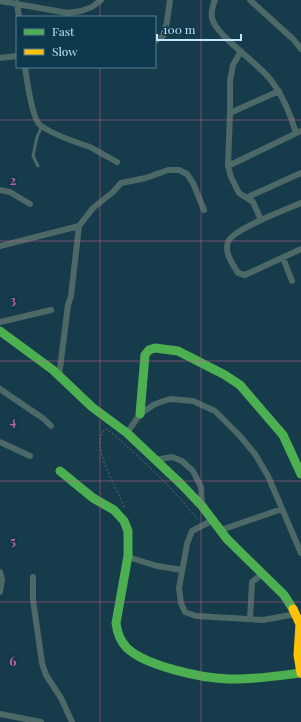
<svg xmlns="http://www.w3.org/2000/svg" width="301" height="722" viewBox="0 0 301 722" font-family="'Playfair Display',serif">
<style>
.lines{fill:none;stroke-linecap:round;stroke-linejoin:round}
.path{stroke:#536e72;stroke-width:1;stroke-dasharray:2 2;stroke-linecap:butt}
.lane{stroke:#4d6967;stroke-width:3}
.street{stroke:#4d6967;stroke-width:6}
.fast{stroke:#4caf50;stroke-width:9}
.slow{stroke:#ffc107;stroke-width:9}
.grid{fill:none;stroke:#c26094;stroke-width:1;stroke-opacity:0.55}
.grid-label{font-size:13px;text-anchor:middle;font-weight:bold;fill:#c26094;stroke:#0e384d;stroke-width:4;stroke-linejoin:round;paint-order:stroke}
</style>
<rect width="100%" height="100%" fill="#163b4a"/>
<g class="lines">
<!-- path -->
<path class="path" d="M124 507C120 492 85 440 107 429 141 458 171 486 199 521"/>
<!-- lane -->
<path class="lane" d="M38 166 33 156 37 137 42 126"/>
<!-- street -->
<path class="street" d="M215 0C213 5 211 12 212 18 216 37 261 64 273 83 284 98 291 116 296 133
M250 0 294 40 301 49
M0 1 68 13 81 11 92 7 101 0
M17 3 19 17
M155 41 163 36 167 22 170 0
M241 51 233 65 230 81V113L228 166 231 177 239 193 253 202 261 220
M0 58 17 56
M25 67C27 80 31 114 39 124 47 132 78 143 90 147 99 152 108 157 117 162
M230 113 279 91
M228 166 301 131
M0 190 10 192 30 204
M248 197 301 173
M301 203C287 209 233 229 228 242 224 253 233 264 238 273L245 275 301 249
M0 246 79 226 93 208 113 192 121 183 146 178 168 170H179L187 174 193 183 204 210
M283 258 292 281
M0 322 51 310
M59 376 68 305 71 296 79 226
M0 389 44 419 51 426
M127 433 140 414 155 404 170 399 193 401 215 411 239 435 255 454 268 476 301 553
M0 442 30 456
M155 460 172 457 182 461 193 471 201 487 202 506
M213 520 192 531 187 544 179 588 181 603 185 612 196 616 263 620 296 614
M221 530 282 509
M128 557 157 566 182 570
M0 572 2 579 0 592
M33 577V600L42 663 46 675 61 698 72 722
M250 619 252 582 262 574
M0 714 41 722"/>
<!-- fast -->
<path class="fast" d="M0 331 53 370 92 407 127 433 180 483 202 506 227 539 284 595 293 609
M140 414 145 355 149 350 155 348 178 351 225 375 240 385 283 435 301 474
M60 471 93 498 114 510 124 521 128 531V556L116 623C117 632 120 641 127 648 146 666 201 678 228 679 252 680 277 676 301 673"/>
<!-- slow -->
<path class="slow" d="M293 609 300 624 298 655 301 673"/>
</g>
<!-- grid -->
<path class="grid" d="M100 0V17M201 0V722M100 67V722M0 120H301M0 241H301M0 361H301M0 481H301M0 602H301"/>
<g class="grid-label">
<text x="13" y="185">2</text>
<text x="13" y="305">3</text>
<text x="13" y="426">4</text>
<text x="13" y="546">5</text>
<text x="13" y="666">6</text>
</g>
<!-- legend -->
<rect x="16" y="16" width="140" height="52" fill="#0e384d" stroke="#567e93"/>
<rect x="24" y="29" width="20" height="6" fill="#4caf50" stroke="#567e93"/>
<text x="52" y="36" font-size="12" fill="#c3e7fd">Fast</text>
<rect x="24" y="49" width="20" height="6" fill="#ffc107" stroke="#567e93"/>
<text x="52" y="56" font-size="12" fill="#c3e7fd">Slow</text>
<!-- scale -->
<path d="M157 34v6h84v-6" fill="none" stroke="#c3e7fd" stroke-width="2"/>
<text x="163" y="34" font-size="12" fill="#c3e7fd" stroke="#0e384d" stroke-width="3" paint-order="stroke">100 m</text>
</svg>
